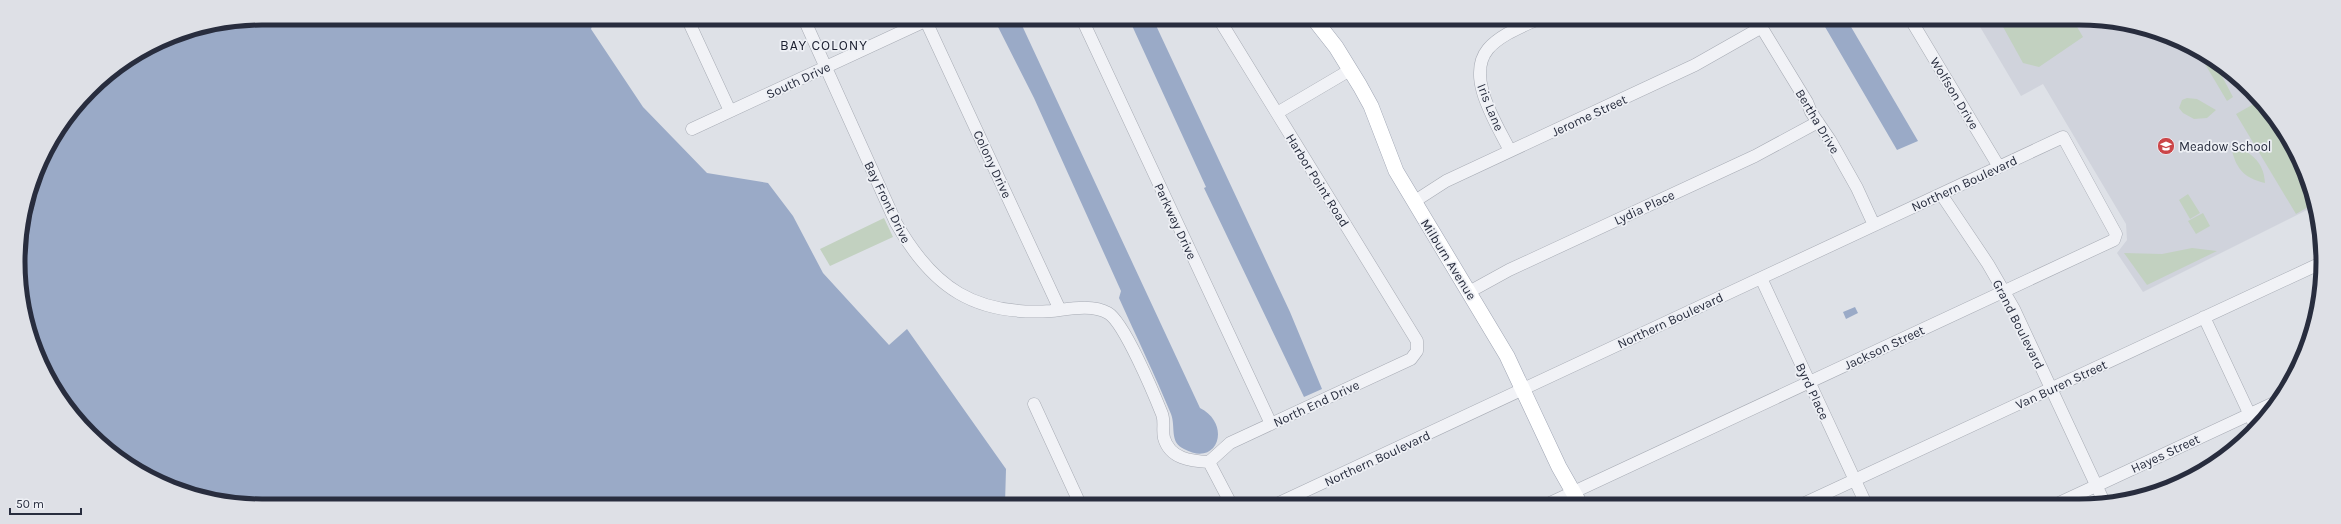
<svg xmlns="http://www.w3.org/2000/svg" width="2341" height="524" viewBox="0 0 2341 524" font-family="Karla,sans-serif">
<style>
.built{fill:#d0d3dc}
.green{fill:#c2d1c0}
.water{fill:#9aaac7}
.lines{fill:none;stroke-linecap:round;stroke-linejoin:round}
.minor-casing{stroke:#a7abb4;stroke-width:13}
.major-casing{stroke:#9ea4b3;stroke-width:16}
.minor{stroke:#f1f2f6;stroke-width:12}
.major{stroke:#fff;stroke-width:15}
.labels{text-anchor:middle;stroke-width:3.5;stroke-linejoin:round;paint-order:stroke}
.street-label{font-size:13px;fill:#282d3e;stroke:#eef0f5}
.poi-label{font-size:13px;fill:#282d3e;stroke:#eef0f5;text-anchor:start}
.neighbourhood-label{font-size:14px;letter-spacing:1px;fill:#1a1e2f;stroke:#eef0f5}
.rim{fill:none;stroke:#282d3e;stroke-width:5}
</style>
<rect width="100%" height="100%" fill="#dee1e7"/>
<!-- built -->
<path class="built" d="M1976 20H2111L2201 51 2273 114 2315 199V206L2143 292 2117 253 2127 240 2126 224 2043 84 2021 96Z"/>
<!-- green -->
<path class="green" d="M2005 20H2073L2083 37 2039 67 2023 63 2002 25Z
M2196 49 2215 63 2233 97 2227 101Z
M2187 98 2197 99 2216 110 2207 118 2194 119 2183 113 2179 108 2182 100Z
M2259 101 2273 114 2315 199V203L2296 214 2236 114Z
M2231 146C2250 151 2264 161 2265 183 2243 178 2235 167 2231 146Z
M2188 194 2200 213 2190 219 2179 200Z
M2203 213 2210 226 2196 234 2188 221Z
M884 218 893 237 830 266 820 249Z
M2192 248 2217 251 2147 285 2124 253 2162 254Z"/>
<!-- water -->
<path class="water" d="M262 18H595L591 29 643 107 707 173 768 183 793 216 823 273 889 345 907 329 1006 469 1005 504H230L140 473 69 411 31 340 19 246 43 154 101 79 169 36Z
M994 19H1019L1200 408C1232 424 1218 468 1184 449 1169 442 1176 427 1171 414 1155 375 1136 336 1119 298L1121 291 1034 98Z
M1129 19H1153L1290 312 1322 389 1304 397 1204 188 1206 187Z
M1821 20H1847L1918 141 1897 150Z
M1855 307 1858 313 1846 319 1843 312Z"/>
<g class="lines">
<defs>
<path id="minor" d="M687 18 730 111
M804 19 896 223C933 288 975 316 1051 311 1069 309 1092 304 1108 313 1124 322 1154 394 1162 414 1165 422 1162 430 1164 438 1170 459 1191 461 1209 462
M925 19 1060 310
M1082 19 1271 424
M1757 20 1807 102 1811 112 1830 140 1857 188 1874 225
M1911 20 1999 167
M1277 113 1350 70
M692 129 925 21
M1510 151C1497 124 1465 77 1488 49 1500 35 1521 27 1538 19
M1941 194 1988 264 2014 309 2105 504
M1415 201 1446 181 1695 65 1762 27
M1761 278 1866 504
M1469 292 1509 270 1755 156 1818 122
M2204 317 2256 428
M1034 404 1080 504
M1209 462 1230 443 1411 359 1417 351V341L1219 19
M1209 462 1231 504
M1277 504 2063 137 2116 234 2114 240 1548 504
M1803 504 2319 264
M2057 504 2274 403"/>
<path id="major" d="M1314 19 1336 47 1360 86 1371 106 1396 171 1507 356 1559 467 1580 504"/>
</defs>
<!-- minor casing -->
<use href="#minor" class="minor-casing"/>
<!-- major casing -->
<use href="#major" class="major-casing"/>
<!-- minor -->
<use href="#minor" class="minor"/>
<!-- major -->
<use href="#major" class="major"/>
</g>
<!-- icons -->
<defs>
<symbol id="school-disc" viewBox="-11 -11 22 22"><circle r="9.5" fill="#cb4548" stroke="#eef0f5"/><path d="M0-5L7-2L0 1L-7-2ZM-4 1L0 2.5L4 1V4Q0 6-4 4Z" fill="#fff"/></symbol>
</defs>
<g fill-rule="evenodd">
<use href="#school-disc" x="2156" y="136" width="20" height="20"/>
</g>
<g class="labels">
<!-- street labels -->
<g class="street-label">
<text transform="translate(798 80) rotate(-25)" y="5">South Drive</text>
<text transform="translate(1955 93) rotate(59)" y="5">Wolfson Drive</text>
<text transform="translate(1491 107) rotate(68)" y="5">Iris Lane</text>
<text transform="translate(1589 115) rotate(-25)" y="5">Jerome Street</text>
<text transform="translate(1818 121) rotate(59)" y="5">Bertha Drive</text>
<text transform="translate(993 164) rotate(65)" y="5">Colony Drive</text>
<text transform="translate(1318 180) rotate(58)" y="5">Harbor Point Road</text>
<text transform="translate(1964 183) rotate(-25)" y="5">Northern Boulevard</text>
<text transform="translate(888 202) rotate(64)" y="5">Bay Front Drive</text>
<text transform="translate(1644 207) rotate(-25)" y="5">Lydia Place</text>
<text transform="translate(1176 221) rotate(65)" y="5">Parkway Drive</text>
<text transform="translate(1449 259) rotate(58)" y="5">Milburn Avenue</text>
<text transform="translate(1670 320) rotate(-25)" y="5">Northern Boulevard</text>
<text transform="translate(2019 324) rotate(63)" y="5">Grand Boulevard</text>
<text transform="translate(1884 347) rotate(-25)" y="5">Jackson Street</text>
<text transform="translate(2061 384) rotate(-25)" y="5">Van Buren Street</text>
<text transform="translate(1813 391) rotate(65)" y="5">Byrd Place</text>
<text transform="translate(1316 403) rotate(-25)" y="5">North End Drive</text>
<text transform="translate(2165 453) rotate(-25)" y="5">Hayes Street</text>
<text transform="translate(1377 458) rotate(-25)" y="5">Northern Boulevard</text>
</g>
<!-- poi labels -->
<g class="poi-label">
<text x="2179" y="151">Meadow School</text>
</g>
<!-- neighbourhood labels -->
<g class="neighbourhood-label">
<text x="824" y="50">BAY COLONY</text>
</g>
</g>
<!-- crop -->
<path d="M0 0H2341V524H0ZM262 25H2079A237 237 0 0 1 2316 262V262A237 237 0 0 1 2079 499H262A237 237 0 0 1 25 262V262A237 237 0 0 1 262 25Z" fill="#dee0e6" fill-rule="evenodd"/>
<path class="rim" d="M262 25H2079A237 237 0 0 1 2316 262V262A237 237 0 0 1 2079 499H262A237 237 0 0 1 25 262V262A237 237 0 0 1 262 25Z"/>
<!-- scale -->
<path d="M10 508v6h71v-6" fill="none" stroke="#282d3e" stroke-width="2"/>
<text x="16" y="508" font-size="12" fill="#282d3e" stroke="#eef0f5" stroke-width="3" paint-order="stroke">50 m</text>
</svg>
